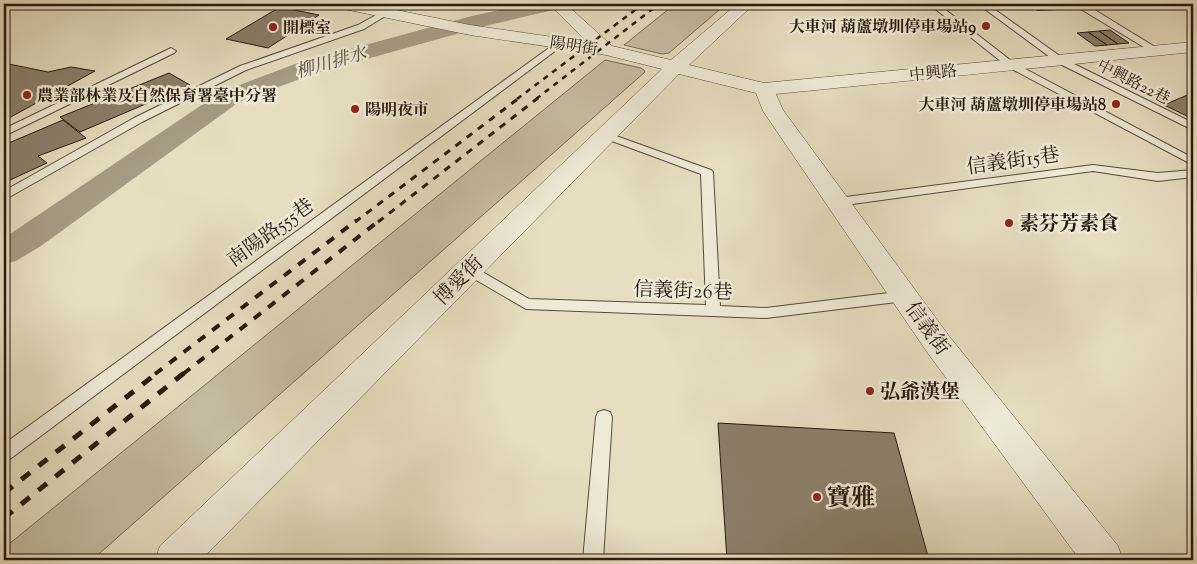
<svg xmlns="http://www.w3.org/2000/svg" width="1197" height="564" viewBox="0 0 1197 564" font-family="'Sorts Mill Goudy','Noto Serif TC',serif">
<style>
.green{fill:#c6bda3;stroke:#766b58}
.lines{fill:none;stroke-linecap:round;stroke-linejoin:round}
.canal{fill:#a69b84;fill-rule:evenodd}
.building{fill:#8b7f6b;stroke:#27190e}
.service-casing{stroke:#574a3b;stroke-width:2}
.minor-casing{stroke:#574a3b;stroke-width:1}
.service{fill:#efead7;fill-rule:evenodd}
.minor{fill:#efead7;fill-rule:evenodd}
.rail-far3{stroke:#27190e;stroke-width:2.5;stroke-dasharray:5.5 5.5;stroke-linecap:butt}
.rail-far2{stroke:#27190e;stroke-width:3;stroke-dasharray:7 7;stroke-linecap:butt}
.rail-far1{stroke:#27190e;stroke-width:4;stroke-dasharray:9 9;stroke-linecap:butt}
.rail{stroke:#27190e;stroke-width:5;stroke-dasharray:11 11;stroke-linecap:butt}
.poi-dot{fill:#8f2418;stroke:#efead7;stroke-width:2}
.labels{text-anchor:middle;stroke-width:5;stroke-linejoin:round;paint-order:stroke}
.far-poi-label{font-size:16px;font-weight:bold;fill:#27190e;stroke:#efead7;text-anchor:start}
.far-street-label{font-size:16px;fill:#27190e;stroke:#efead7}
.far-water-label{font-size:18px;font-style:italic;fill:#5a4d3d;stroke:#efead7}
.street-label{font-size:20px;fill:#27190e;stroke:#efead7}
.poi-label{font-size:20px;font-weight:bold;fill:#27190e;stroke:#efead7;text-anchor:start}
.near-poi-label{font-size:24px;font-weight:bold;fill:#27190e;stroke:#efead7;text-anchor:start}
</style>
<rect width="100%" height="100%" fill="#e7dec1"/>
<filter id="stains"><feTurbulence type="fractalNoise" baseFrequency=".004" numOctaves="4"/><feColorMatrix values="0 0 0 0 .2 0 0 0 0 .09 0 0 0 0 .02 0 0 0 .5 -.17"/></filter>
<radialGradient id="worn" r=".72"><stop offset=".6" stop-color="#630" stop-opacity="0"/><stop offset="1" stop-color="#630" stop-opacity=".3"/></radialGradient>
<!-- green -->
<path class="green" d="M675 4H726L669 53 662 54 624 45Z
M605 60 641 68 644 70 645 72 92 560H4V548Z"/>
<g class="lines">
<!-- canal -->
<path class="canal" d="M528 4H565L562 8 485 26 313 74 239 102 41 246 16 261 4 264V238L221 92 295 64 472 16Z"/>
</g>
<!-- building -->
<path class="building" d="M280 7 319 15 268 48 226 39Z
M1110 30 1129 43 1118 44 1099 31Z
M1099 31 1118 44 1107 45 1088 32Z
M1088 32 1107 45 1095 46 1077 33Z
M4 63 48 72 71 67 95 71 7 119 4 118Z
M169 73 190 85 80 132 60 117Z
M1192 93 1193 94V119L1164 105Z
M63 120 86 138 38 156 47 163 10 180 4 174V145Z
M718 423 894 433 929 560H727Z"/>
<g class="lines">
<defs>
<path id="service" d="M929 4H938L1014 63 1193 158V165L1008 67Z
M978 4H987L1064 59 1193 123V130L1058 63Z
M1027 4H1085L1160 50 1155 53 1152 52 1079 8 1038 10Z
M385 10 392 12 364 29 246 70 142 122 4 200V191L134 118 240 66 358 25Z
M560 40 564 43 563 45 10 459 4 462V444Z
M171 48 176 51 174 53 4 136V129Z
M605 132 711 170 713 172 720 306 766 308 905 291 910 292 912 296 910 300 905 301 766 318 526 309 464 273 462 270 464 267H474L529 299 706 305 701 174 601 137 600 135 601 133Z
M1093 165 1158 173 1193 170V177L1158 181 1093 171 838 206 832 202 838 198Z
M604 410 610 412 612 417 603 560H583L596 417 598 412Z"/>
<path id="minor" d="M336 4H367L470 25 587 42 549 4H566L612 46 671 60 737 4H754L689 65 764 83 1193 42V52L776 94 783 110 949 336 1118 546 1123 560H1080L927 352 763 111 756 93 679 74 201 560H155L160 546 662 69 606 55 470 35 344 9 338 7Z"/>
</defs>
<!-- service casing -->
<use href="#service" class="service-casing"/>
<!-- minor casing -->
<use href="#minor" class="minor-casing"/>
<!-- service -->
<use href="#service" class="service"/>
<!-- minor -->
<use href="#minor" class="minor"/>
<!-- rail-far3 -->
<path class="rail-far3" d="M517 99 643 4
M536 99 659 4"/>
<!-- rail-far2 -->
<path class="rail-far2" d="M355 222 519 98
M378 222 538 98"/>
<!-- rail-far1 -->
<path class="rail-far1" d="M155 374 357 220
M183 374 380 220"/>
<!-- rail -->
<path class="rail" d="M4 493 157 373
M4 518 184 373"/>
</g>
<!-- markers -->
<g class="poi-dot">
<circle cx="986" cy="26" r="5"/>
<circle cx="273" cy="27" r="5"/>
<circle cx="27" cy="95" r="5"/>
<circle cx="1116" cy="104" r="5"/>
<circle cx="355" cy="109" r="5"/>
<circle cx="1009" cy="223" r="5"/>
<circle cx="870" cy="391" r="5"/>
<circle cx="817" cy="497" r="5"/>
</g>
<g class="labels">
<!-- far-poi labels -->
<g class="far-poi-label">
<text x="976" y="32" text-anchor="end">大車河 葫蘆墩圳停車場站9</text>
<text x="283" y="33">開標室</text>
<text x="37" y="101">農業部林業及自然保育署臺中分署</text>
<text x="1106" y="110" text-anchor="end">大車河 葫蘆墩圳停車場站8</text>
<text x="365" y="115">陽明夜市</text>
</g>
<!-- far-street labels -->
<g class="far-street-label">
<text transform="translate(574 45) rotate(9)" y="6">陽明街</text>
<text transform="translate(933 72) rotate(-6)" y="6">中興路</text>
<text transform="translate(1134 81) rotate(27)" y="6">中興路22巷</text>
</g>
<!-- far-water labels -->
<g class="far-water-label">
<text transform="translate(331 62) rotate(-16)" y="6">柳川排水</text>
</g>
<!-- street labels -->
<g class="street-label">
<text transform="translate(1013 160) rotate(-8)" y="7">信義街15巷</text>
<text transform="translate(270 232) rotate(-36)" y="7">南陽路555巷</text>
<text transform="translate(458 280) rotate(-45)" y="7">博愛街</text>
<text transform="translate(683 290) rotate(2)" y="7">信義街26巷</text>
<text transform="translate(928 328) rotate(54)" y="7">信義街</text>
</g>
<!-- poi labels -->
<g class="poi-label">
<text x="1019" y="230">素芬芳素食</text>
<text x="880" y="398">弘爺漢堡</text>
</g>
<!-- near-poi labels -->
<g class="near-poi-label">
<text x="827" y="505">寶雅</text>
</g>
</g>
<!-- margin -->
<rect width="1197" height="564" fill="none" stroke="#e7dec1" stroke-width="20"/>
<rect x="5" y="5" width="1187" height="554" fill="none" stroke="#27190e" stroke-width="2.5"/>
<rect x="10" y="10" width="1177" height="544" fill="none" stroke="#27190e"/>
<rect width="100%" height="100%" filter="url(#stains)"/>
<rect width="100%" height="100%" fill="url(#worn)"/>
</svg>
